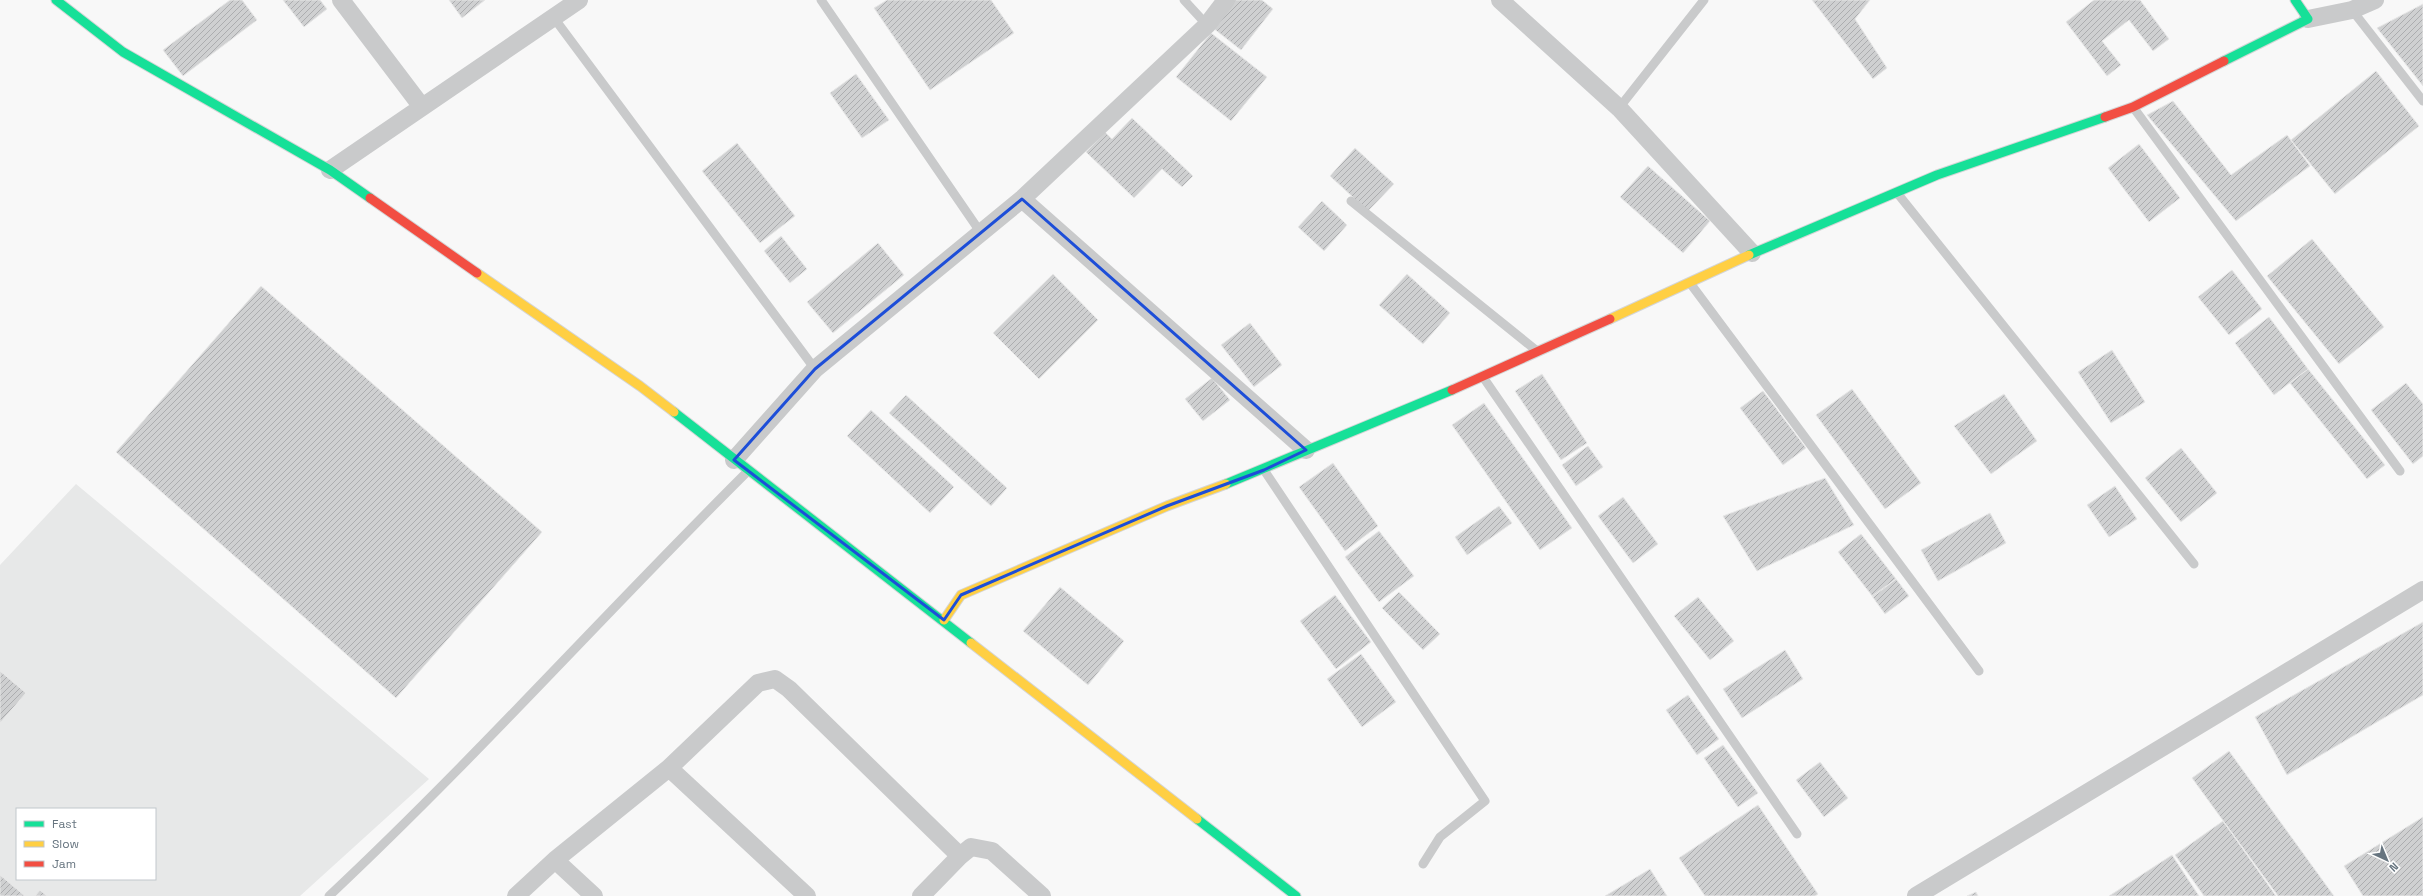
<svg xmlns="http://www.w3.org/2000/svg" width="2423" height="896" viewBox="0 0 2423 896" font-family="'Space Grotesk',sans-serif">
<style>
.built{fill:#e7e8e8;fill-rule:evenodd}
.building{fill:url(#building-hatch);stroke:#e8e8e8}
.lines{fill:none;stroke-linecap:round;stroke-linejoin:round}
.fast-casing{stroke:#d4d5d6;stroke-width:11}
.slow-casing{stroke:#d4d5d6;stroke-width:11}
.jam-casing{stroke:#d4d5d6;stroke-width:11}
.lane{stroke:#c9cacb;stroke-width:9}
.street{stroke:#c9cacb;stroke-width:18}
.fast{stroke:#16e098;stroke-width:9}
.slow{stroke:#ffcf43;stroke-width:9}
.jam{stroke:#f24e42;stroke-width:9}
.marked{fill:none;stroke:#1d4ed8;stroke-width:3;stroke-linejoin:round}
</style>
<defs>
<pattern id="building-hatch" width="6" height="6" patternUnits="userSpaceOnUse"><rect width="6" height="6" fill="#cfd0d1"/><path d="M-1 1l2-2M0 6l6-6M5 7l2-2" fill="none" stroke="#acadaf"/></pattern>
</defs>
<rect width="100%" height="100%" fill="#f8f8f8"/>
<!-- built -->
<path class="built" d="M76 484 429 779 300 896H0V565ZM17 809H155V879H17Z"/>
<!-- building -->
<path class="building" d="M230 0H242L257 20 183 76 163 50Z
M283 0H320L327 9 304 27Z
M449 0H485L462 18Z
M887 0H991L1014 33 930 90 874 8Z
M1235 0H1262L1273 9 1241 50 1213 28Z
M1812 0H1870L1855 19 1887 68 1873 79Z
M2094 0H2140L2169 39 2153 51 2129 20 2102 41 2121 65 2107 76 2066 22Z
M2423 4V86L2377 28Z
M1211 33 1267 77 1231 121 1176 77Z
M2376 71 2419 126 2335 194 2291 140Z
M856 74 889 120 862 138 830 93Z
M2173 101 2231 175 2287 135 2310 166 2236 221 2147 115Z
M1132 118 1193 176 1182 187 1162 169 1134 198 1086 152 1105 132 1112 139Z
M737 143 795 216 760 243 702 171Z
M2139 144 2180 198 2149 222 2108 168Z
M1355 148 1394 184 1368 211 1330 176Z
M1648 166 1710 221 1683 253 1620 197Z
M1322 201 1347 225 1324 251 1298 227Z
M781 236 807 269 790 283 764 251Z
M2312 239 2384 327 2339 364 2267 276Z
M878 243 904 275 833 333 807 302Z
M2232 270 2262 309 2229 335 2198 297Z
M1053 274 1098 320 1039 379 993 333Z
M1407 274 1450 313 1423 344 1379 305Z
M261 286 542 532 396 698 116 452Z
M2269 317 2308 369 2274 395 2235 343Z
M1250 323 1282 365 1254 387 1221 345Z
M2112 350 2145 402 2111 423 2078 372Z
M2308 369 2385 465 2367 479 2290 383Z
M1542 374 1587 443 1561 460 1515 391Z
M1212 378 1230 400 1203 421 1185 399Z
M2406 383 2423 404V456L2413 464 2371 410Z
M1852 389 1921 483 1885 509 1816 415Z
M1763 391 1806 448 1783 465 1740 408Z
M2004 394 2037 441 1991 474 1954 426Z
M906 395 1007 488 991 506 889 413Z
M1484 403 1572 528 1540 550 1452 425Z
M871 410 954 487 930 513 847 436Z
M1588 446 1603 467 1576 486 1562 465Z
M2181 448 2217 493 2181 522 2145 478Z
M1333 463 1378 526 1345 551 1299 487Z
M1825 478 1854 525 1757 571 1723 516Z
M2115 486 2137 519 2109 537 2087 505Z
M1623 497 1658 544 1633 563 1598 516Z
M1499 506 1512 523 1467 555 1455 537Z
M1990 513 2006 543 1938 581 1921 550Z
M1379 531 1414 576 1379 602 1345 557Z
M1861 534 1896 579 1873 597 1838 552Z
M1896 579 1909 596 1885 614 1872 596Z
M1060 587 1124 641 1088 685 1023 631Z
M1399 592 1440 634 1423 650 1382 608Z
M1335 595 1371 642 1336 669 1300 621Z
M1698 597 1734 641 1710 660 1674 616Z
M2423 622V695L2287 775 2255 717Z
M1785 650 1803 679 1742 718 1723 689Z
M1361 654 1396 702 1362 727 1327 679Z
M0 671 26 693 0 723Z
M1688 695 1719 739 1697 755 1666 710Z
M1723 745 1758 793 1738 807 1704 758Z
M2229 751 2334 896H2278L2192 778Z
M1820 762 1848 798 1824 817 1796 780Z
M1758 805 1818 894 1815 896H1705L1679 858Z
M2423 817V896H2363L2344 866Z
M2223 821 2276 896H2204L2175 855Z
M2172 855 2199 896H2109Z
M1650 869 1667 896H1605Z
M0 875 25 896H0Z
M40 890 47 896H35Z
M1976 892 1978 896H1967Z"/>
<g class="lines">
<defs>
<path id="fast" d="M56 0 123 52 330 170 370 198
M2224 61 2308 19 2295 0
M1749 255 1937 175 2105 117
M674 412 971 643
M1226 484 1452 390
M1197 819 1296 896"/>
<path id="slow" d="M477 273 640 386 674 412
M1610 319 1749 255
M944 620 961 595 1167 506 1226 484
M971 643 1197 819"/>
<path id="jam" d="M2105 117 2133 107 2224 61
M370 198 477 273
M1452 390 1610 319"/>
</defs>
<!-- fast casing -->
<use href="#fast" class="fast-casing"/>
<!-- slow casing -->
<use href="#slow" class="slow-casing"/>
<!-- jam casing -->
<use href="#jam" class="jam-casing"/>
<!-- lane -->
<path class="lane" d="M821 0 981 233
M1184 0 1207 25
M2352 10 2423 101
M554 18 815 369
M2133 107 2400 471
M1619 108 1704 0
M1898 194 2194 564
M1351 201 1537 351
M1690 283 1979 671
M1483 377 1797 834
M1264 470 1485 801 1440 837 1423 864
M329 896C474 760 607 611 748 471"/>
<!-- street -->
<path class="street" d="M341 0 422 107
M1500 0 1619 108 1752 253
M2308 19 2352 10 2375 0
M330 170 579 0
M1022 199 1207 25 1226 0
M734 460 815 369 1022 199 1306 450
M669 768 807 896
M555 860 594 896
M516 896 555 860 669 768 758 683 775 679 789 689 960 856 971 847 992 851 1042 896
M921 896 960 856
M1916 896 2423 590"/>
<!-- fast -->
<use href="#fast" class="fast"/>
<!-- slow -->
<use href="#slow" class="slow"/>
<!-- jam -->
<use href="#jam" class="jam"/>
</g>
<!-- marked area -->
<path class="marked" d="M1022 199 1306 450 1264 470 1167 506 961 595 944 620 734 460 815 369Z"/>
<!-- legend -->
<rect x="16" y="808" width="140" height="72" fill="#ffffff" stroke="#c2c7cc"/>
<rect x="24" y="821" width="20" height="6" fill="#16e098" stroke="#c2c7cc"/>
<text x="52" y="828" font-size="12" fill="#66747f">Fast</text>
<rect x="24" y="841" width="20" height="6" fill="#ffcf43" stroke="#c2c7cc"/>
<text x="52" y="848" font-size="12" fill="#66747f">Slow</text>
<rect x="24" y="861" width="20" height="6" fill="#f24e42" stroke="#c2c7cc"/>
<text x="52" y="868" font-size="12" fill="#66747f">Jam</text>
<!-- north arrow -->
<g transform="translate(2387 860) rotate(136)" stroke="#ffffff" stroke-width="3" paint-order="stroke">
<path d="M0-3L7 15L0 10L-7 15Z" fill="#66747f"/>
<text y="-6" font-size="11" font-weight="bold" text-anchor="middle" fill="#66747f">N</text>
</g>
</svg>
